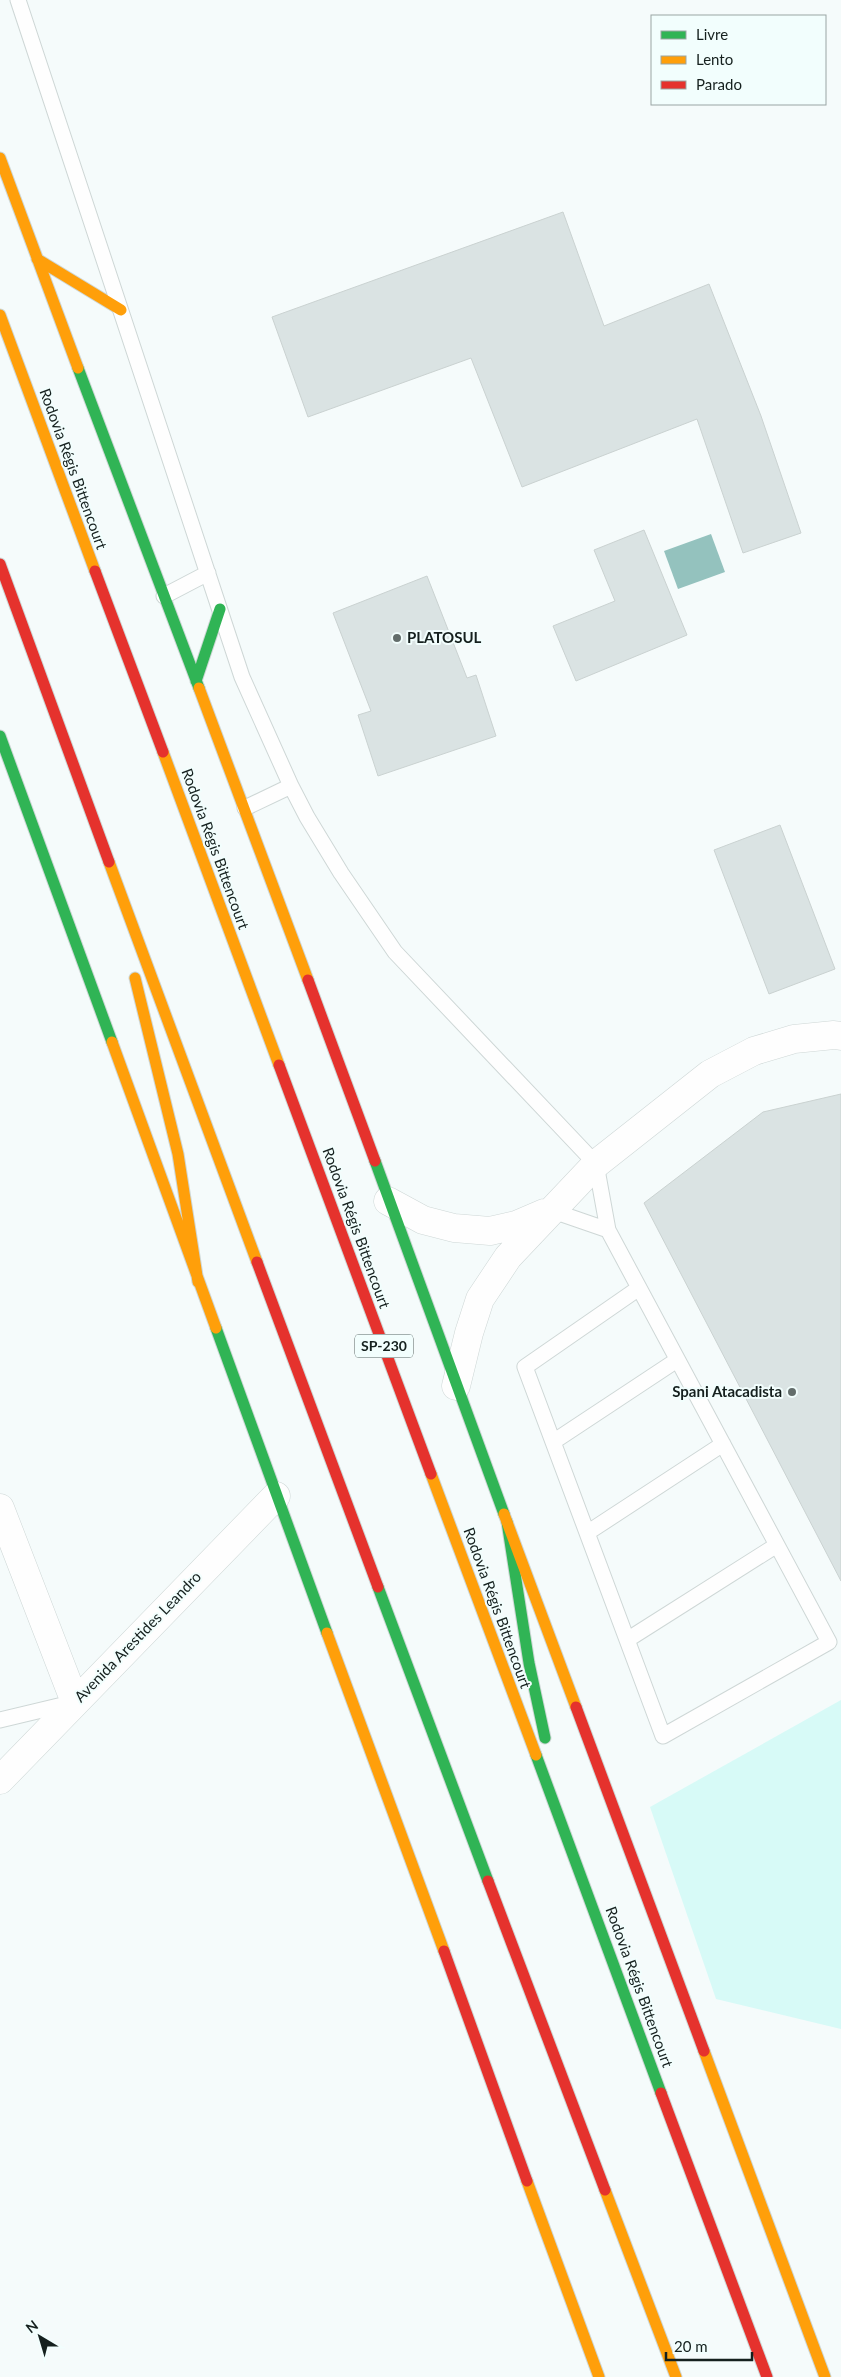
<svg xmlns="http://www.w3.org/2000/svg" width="841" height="2377" viewBox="0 0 841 2377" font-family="Lato,sans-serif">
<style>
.green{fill:#d7faf7}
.water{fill:#94c2be}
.building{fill:#dae3e3;stroke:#cad2d1}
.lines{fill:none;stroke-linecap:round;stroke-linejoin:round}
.lane-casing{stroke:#ced7d6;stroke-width:17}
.street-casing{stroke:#ced7d6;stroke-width:29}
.fast-casing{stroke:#ced7d6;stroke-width:13}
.slow-casing{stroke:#ced7d6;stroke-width:13}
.jam-casing{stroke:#ced7d6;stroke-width:13}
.lane{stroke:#fefefe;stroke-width:15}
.street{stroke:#fefefe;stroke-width:28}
.fast{stroke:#30b455;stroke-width:11}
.slow{stroke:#ff9f0a;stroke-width:11}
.jam{stroke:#e5322d;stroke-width:11}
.poi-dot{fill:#636d6b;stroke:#f2fefd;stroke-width:2}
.labels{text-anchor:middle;stroke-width:4;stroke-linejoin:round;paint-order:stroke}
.shield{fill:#f2fefd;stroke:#576361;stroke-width:1}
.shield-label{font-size:14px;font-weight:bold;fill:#15201e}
.street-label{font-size:15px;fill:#15201e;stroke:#f2fefd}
.poi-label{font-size:15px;font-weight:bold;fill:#15201e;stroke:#f2fefd;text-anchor:start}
</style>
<rect width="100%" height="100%" fill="#f5fbfb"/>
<!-- green -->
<path class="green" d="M841 1700V2029L716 1999 650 1807Z"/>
<!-- water -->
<path class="water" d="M711 534 725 572 678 589 664 551Z"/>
<!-- building -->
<path class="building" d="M563 212 604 326 709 284 761 416 801 533 743 553 697 419 522 487 471 358 308 417 272 317Z
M644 530 687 635 576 681 553 626 615 601 594 550Z
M427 576 467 678 476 675 496 736 378 776 358 715 371 711 333 613Z
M780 825 835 969 769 994 714 850Z
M841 1094V1581L644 1203 763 1112Z"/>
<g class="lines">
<defs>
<path id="lane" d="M18 0 242 677 291 786 245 808
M164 596 208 573
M291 786 307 817 341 873 395 952 596 1164 608 1230 829 1642 663 1736 525 1367 639 1288
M550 1210 608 1230
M553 1442 677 1360
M587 1533 723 1444
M627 1640 777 1545
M0 1720 71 1703"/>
<path id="street" d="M388 1201 423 1220 454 1228 490 1231 516 1225 544 1213
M456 1386 469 1333 480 1299 508 1257 596 1164 710 1074 754 1051 794 1039 834 1035 841 1036
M0 1508 75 1702
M0 1780 276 1496"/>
<path id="fast" d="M78 368 199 688
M196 681 220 609
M0 736 112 1042
M375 1161 504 1514
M216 1328 327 1633
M507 1522 529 1663 545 1738
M378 1587 488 1881
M536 1755 661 2093"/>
<path id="slow" d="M0 158 78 368
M37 259 121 310
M0 315 95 571
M199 688 308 980
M163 752 279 1065
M109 862 257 1262
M135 978 178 1154 198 1282
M112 1042 216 1328
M431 1474 536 1755
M504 1514 576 1707
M327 1633 444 1951
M704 2051 825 2377
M527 2181 599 2377
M605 2190 676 2377"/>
<path id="jam" d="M0 564 109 862
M95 571 163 752
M308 980 375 1161
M279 1065 431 1474
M257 1262 378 1587
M576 1707 704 2051
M488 1881 605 2190
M444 1951 527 2181
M661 2093 767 2377"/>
</defs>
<!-- lane casing -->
<use href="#lane" class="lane-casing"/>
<!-- street casing -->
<use href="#street" class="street-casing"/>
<!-- fast casing -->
<use href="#fast" class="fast-casing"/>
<!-- slow casing -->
<use href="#slow" class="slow-casing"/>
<!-- jam casing -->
<use href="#jam" class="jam-casing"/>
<!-- lane -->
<use href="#lane" class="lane"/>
<!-- street -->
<use href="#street" class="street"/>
<!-- fast -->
<use href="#fast" class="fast"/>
<!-- slow -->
<use href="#slow" class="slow"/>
<!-- jam -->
<use href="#jam" class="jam"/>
</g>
<!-- markers -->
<g class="poi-dot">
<circle cx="397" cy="638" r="5"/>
<circle cx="792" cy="1392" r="5"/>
</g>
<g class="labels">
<!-- shield labels -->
<rect class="shield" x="355" y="1334.5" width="58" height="23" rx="4"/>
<g class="shield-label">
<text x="384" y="1351">SP-230</text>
</g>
<!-- street labels -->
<g class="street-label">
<text transform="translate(73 469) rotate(70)" y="5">Rodovia Régis Bittencourt</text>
<text transform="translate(215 849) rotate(70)" y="5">Rodovia Régis Bittencourt</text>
<text transform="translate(356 1228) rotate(70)" y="5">Rodovia Régis Bittencourt</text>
<text transform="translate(497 1608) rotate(70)" y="5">Rodovia Régis Bittencourt</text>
<text transform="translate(138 1637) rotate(-46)" y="5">Avenida Arestides Leandro</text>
<text transform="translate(639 1987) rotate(70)" y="5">Rodovia Régis Bittencourt</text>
</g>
<!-- poi labels -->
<g class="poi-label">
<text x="407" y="643">PLATOSUL</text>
<text x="782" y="1397" text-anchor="end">Spani Atacadista</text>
</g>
</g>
<!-- legend -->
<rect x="651" y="15" width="175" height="90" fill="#f2fefd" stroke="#9aa5a4"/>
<rect x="661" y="31" width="25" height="8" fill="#30b455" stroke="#9aa5a4"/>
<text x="696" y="40" font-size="15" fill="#15201e">Livre</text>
<rect x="661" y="56" width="25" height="8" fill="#ff9f0a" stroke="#9aa5a4"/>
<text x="696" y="65" font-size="15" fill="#15201e">Lento</text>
<rect x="661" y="81" width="25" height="8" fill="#e5322d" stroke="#9aa5a4"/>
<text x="696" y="90" font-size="15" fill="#15201e">Parado</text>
<!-- north arrow -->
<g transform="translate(40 2337) rotate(322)" stroke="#f2fefd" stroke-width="4" paint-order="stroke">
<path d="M0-4L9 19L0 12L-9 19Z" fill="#15201e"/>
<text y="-8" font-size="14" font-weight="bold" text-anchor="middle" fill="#15201e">N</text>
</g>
<!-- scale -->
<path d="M666 2352v8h86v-8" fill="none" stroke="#15201e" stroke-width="2.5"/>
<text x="674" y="2352" font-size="15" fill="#15201e" stroke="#f2fefd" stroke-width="4" paint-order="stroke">20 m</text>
</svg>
